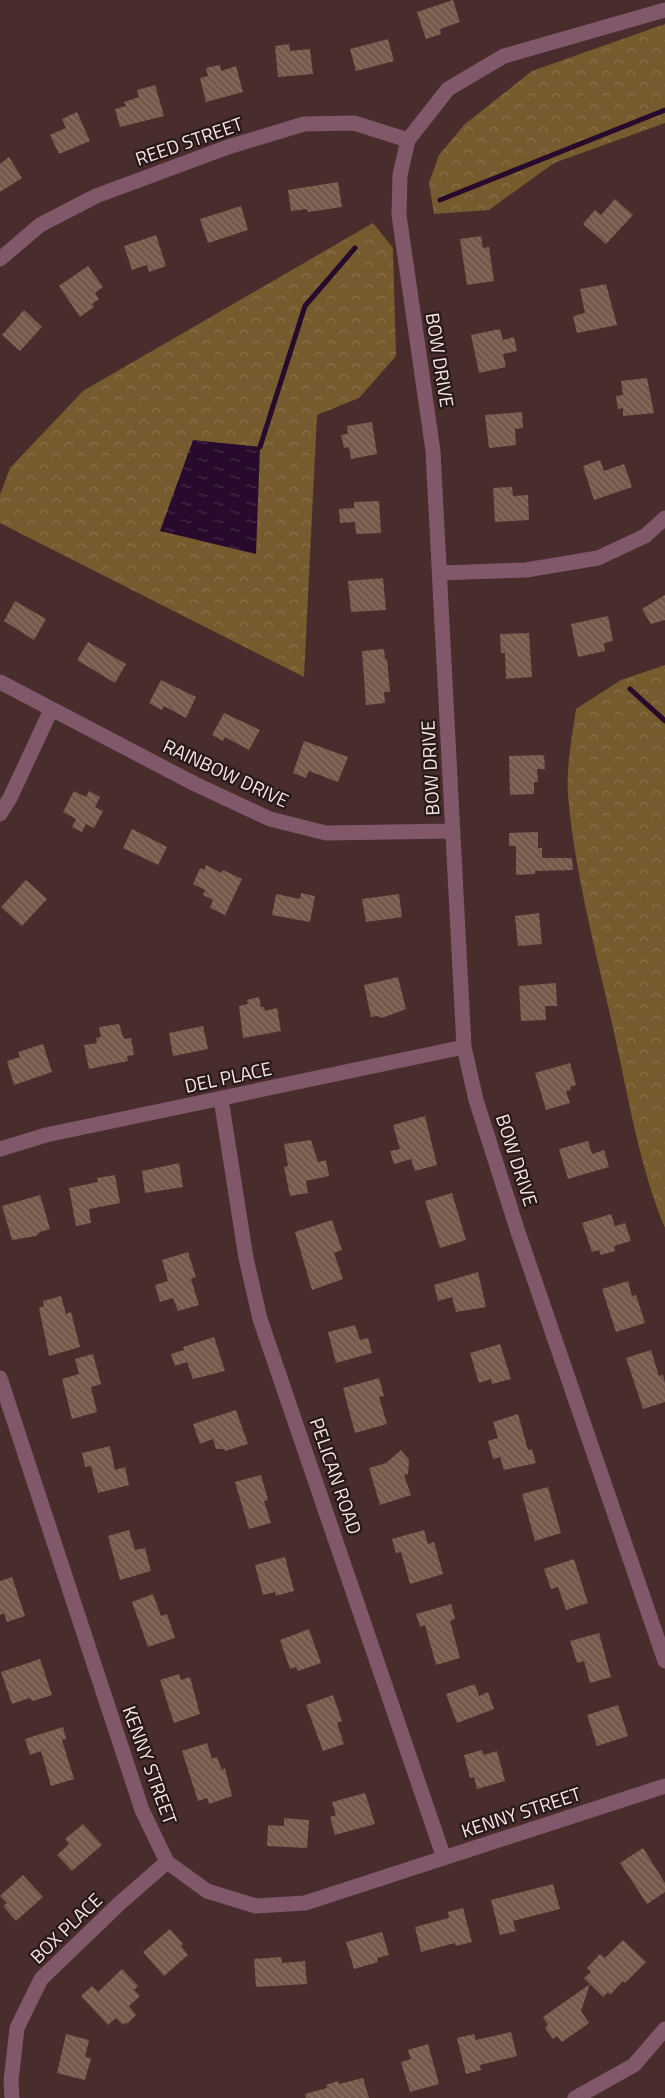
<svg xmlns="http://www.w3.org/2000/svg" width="665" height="2098" viewBox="0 0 665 2098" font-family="'Titillium Web',sans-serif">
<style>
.forest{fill:url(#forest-crowns)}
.water{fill:url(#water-ripples)}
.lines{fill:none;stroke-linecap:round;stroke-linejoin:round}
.stream{stroke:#280a2c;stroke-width:5}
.building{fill:url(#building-back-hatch)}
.street{stroke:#81586a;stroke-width:15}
.labels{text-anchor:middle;stroke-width:4.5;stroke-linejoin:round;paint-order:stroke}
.street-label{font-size:19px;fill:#f9e5e4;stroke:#261918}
</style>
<defs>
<pattern id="forest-crowns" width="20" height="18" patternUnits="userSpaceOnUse" patternTransform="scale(1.25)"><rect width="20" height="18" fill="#765b2e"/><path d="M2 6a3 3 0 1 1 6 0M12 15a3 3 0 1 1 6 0" fill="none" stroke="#8a724c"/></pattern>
<pattern id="water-ripples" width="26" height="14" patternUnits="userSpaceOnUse" patternTransform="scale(1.25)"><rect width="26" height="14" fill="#280a2c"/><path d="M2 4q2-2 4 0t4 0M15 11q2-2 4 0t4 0" fill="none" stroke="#482e4a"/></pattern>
<pattern id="building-back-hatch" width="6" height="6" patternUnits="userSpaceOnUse" patternTransform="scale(1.25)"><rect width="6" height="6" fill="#755a4b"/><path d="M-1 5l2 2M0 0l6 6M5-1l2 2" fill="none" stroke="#897265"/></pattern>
</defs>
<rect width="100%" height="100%" fill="#492c2c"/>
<!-- forest -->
<path class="forest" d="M665 24V123L554 163 489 210 434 214 429 183 439 155 465 124 532 71Z
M373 223 393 248 396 356 359 398 317 415 304 677 0 523V495L10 468 83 391Z
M665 665V1228C640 1168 629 1101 615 1037 598 958 575 877 568 795 566 767 572 737 576 709L621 680Z"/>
<!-- water -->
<path class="water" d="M193 440 260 447 256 554 160 531Z"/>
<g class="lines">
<!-- stream -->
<path class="stream" d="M440 200 665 110
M260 447 305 306 355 248
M630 689 665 721"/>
</g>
<!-- building -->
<path class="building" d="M453 0 460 22 440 29 441 34 426 39 417 12Z
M388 39 394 61 356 71 350 49Z
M289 44 290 51 310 49 313 74 278 77 275 46Z
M220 65 221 71 236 66 243 92 206 102 200 78 208 76 206 68Z
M155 85 164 116 120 127 115 109 126 106 124 102 139 97 137 90Z
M77 112 90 141 59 154 50 135 66 128 62 119Z
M9 157 22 178 0 192V164Z
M338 182 342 207 308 212 307 209 291 211 288 190Z
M615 199 633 215 606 244 583 224 595 210 601 215Z
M241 206 248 230 208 243 200 219Z
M156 235 166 266 149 272 147 265 132 270 124 246Z
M481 236 483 248 489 247 494 281 467 285 460 239Z
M88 266 103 287 95 293 99 299 92 304 94 307 80 317 59 286Z
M606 284 617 325 577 333 573 316 585 313 580 289Z
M24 310 42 327 20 351 2 335Z
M500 329 503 340 514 337 517 351 503 354 506 367 479 373 471 335Z
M647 378 654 413 623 416V408L618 409 616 396 623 395 621 381Z
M522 412 523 428 515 429 516 445 489 448 485 415Z
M372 422 377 454 351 459 349 447 344 448 341 435 348 434 347 426Z
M600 460 604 471 624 464 632 487 594 500 583 466Z
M512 487 513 496 528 495 529 520 495 522 493 488Z
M379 501 381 533 356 534 355 522 340 523 339 509 354 508V502Z
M383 578 386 610 351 612 348 581Z
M665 595V620L651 624 642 609Z
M15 601 46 619 34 640 4 621Z
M608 616 613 641 604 643 605 651 578 657 571 624Z
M529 633 532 677 506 679 505 653H501L500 634Z
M88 642 126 664 115 683 77 660Z
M384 649 385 659H387L390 692H384L385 703 366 705 362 651Z
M161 680 196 697 186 718 164 706 162 710 149 703Z
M224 713 260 730 249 750 225 737 223 741 212 735Z
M304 741 348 757 338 782 309 771 306 778 293 773Z
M544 755 545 769H537L538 782H534V794L510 795 509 756Z
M74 791 86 797 89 791 100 797 95 807 103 811 94 828 86 824 82 832 72 827 76 819 63 812Z
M132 829 167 847 158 865 123 848Z
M538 832V848H542V858H572L573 870 535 871V874L516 875V846H509V833Z
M206 865 221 873 223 870 242 879 225 915 210 908 213 900 203 895 205 890 193 884 200 868 204 870Z
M26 880 47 899 22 926 1 907Z
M301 893 315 896 310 922 272 915 276 894 300 899Z
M399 894 402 917 366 922 362 899Z
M539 913 542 944 518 946 515 916Z
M398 977 406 1009 382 1018 377 1016 371 1017 364 985Z
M556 983 557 1006H545L546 1020 521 1021 519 986Z
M259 997 261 1007H264L265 1011 277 1008 281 1031 243 1038 239 1006 248 1004 247 1000Z
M119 1024 124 1039 131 1038 134 1055 127 1056 128 1061 89 1069 84 1045 97 1043 96 1038 101 1037 99 1027Z
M203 1026 208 1049 173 1056 169 1033Z
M43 1044 52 1072 14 1085 7 1061 20 1057 18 1052Z
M570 1063 576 1085 570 1087 571 1090 566 1091 570 1103 546 1110 535 1073Z
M425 1116 437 1165 415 1171 411 1159 394 1164 390 1151 400 1149 393 1125Z
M311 1140 318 1162 326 1160 329 1176 306 1181 308 1193 290 1196 284 1167 288 1166 284 1144Z
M588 1141 592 1154 604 1150 609 1167 568 1179 559 1149Z
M179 1163 183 1187 145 1193 142 1171Z
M115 1175 120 1203 89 1209 91 1223 76 1226 69 1188 98 1182 97 1178Z
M452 1193 466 1240 440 1248 425 1201Z
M40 1195 50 1229 40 1232 36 1236 12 1240 2 1206Z
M611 1214 615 1226 625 1223 631 1241 614 1246 615 1251 601 1255 599 1250 592 1252 582 1223Z
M332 1220 342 1250 334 1253 343 1279 312 1290 295 1232Z
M188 1252 196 1277 191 1279 199 1305 178 1311 173 1298 160 1302 155 1285 168 1281 162 1260Z
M478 1272 486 1307 456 1312 452 1297 438 1301 434 1285Z
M628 1281 632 1296 636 1295 645 1323 616 1332 602 1289Z
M61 1296 66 1314 71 1312 80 1347 49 1356 39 1308 44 1306 43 1301Z
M355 1325 360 1340 368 1338 372 1353 336 1363 328 1332Z
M214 1337 225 1371 193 1379 187 1362 175 1366 171 1354 184 1350 183 1347Z
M500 1344 511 1379 492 1384 491 1379 479 1383 470 1353Z
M651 1350 659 1376 663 1375 665 1383V1402L643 1409 626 1358Z
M93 1354 101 1384 91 1387 97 1412 72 1419 62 1379 79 1374 75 1359Z
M379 1378 384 1396 379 1397 387 1424 355 1433 343 1388Z
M236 1410 248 1444 225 1451 224 1449H216L213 1439 200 1444 193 1424Z
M518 1414 528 1450 532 1449 536 1463 504 1470 500 1457 493 1459 488 1441 498 1438 493 1422Z
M110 1446 115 1470 125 1467 129 1485 98 1493 91 1466 85 1467 82 1453Z
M401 1450 409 1460 408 1474 404 1475 411 1495 380 1505 369 1468 386 1463Z
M261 1475 268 1500 264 1501 271 1523 249 1529 235 1482Z
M548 1487 561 1533 535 1541 522 1494Z
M129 1530 135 1550 145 1548 151 1571 120 1580 108 1536Z
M424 1530 428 1544 434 1542 443 1574 410 1584 401 1552 396 1553 392 1539Z
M285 1557 294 1591 276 1596 275 1592 263 1595 255 1565Z
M574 1559 588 1603 566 1610 558 1587 551 1589 544 1569Z
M12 1577 25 1616 7 1622 4 1613 0 1615V1581Z
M153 1594 161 1616 167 1614 175 1638 148 1647 132 1602Z
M451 1604 455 1619 450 1621 460 1658 436 1665 425 1625 420 1627 416 1614Z
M309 1629 321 1663 298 1671 296 1667 290 1669 280 1640Z
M599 1633 611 1677 590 1683 584 1661 577 1663 570 1641Z
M40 1659 52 1695 33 1701 29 1698 12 1704 1 1672Z
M179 1674 181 1680 190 1677 200 1714 174 1723 160 1680Z
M475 1684 479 1696 488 1692 494 1709 457 1723 446 1694Z
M333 1695 342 1721 337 1723 344 1744 323 1751 306 1705Z
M618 1705 628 1736 597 1746 587 1715Z
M63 1727 66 1739 62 1740 74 1779 51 1786 41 1751 30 1755 25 1739Z
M207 1743 212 1759 217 1757 222 1770 225 1768 232 1796 209 1804 207 1798 198 1801 182 1751Z
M482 1750 484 1755 497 1751 505 1781 477 1789 474 1777 470 1778 464 1755Z
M365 1793 375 1824 335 1835 330 1817 336 1815 332 1802Z
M284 1818 309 1820 307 1848 267 1846 268 1825 284 1826Z
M83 1824 102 1845 72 1871 57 1855 69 1844 65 1839Z
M643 1848 665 1883V1892L647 1904 620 1863Z
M23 1875 43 1897 16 1921 3 1906 7 1903 0 1896Z
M553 1884 560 1909 513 1921 516 1931 500 1935 491 1900Z
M463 1908 472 1942 456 1946 455 1943 421 1952 415 1927 449 1918 448 1912Z
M170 1929 183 1944 181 1946 188 1955 164 1976 143 1952Z
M382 1932 389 1955 377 1958 378 1962 354 1969 346 1942Z
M623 1940 646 1962 625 1983 623 1981 610 1995 608 1992 603 1997 584 1978 591 1972 587 1968 600 1954 605 1958Z
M281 1957 282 1963 305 1961 307 1984 256 1987 254 1959Z
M122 1969 138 1986 134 1990 140 1996 129 2006 136 2015 127 2024 126 2022 123 2025 116 2018 108 2025 81 1996 92 1986 98 1992Z
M590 1984 581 2011 589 2023 562 2042 557 2036 553 2039 545 2028 548 2025 543 2017Z
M511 2032 517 2056 480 2065 481 2070 466 2074 457 2038 474 2034 476 2040Z
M66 2034 89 2040 85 2057 91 2058 85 2080 57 2073Z
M428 2044 439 2084 410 2092 401 2062 411 2059 408 2050Z
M363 2078 369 2098H306L305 2094 327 2088 326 2085 338 2081 339 2084Z"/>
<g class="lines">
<!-- street -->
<path class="street" d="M665 10 504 56 448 89 408 140 400 175 399 215 433 451 464 1047 476 1100 518 1232 665 1661
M0 259 40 225 96 196 228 147 304 124 354 123 408 140
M440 573 526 570 598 558 645 536 665 518
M0 682 195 784 270 819 326 833 453 831
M0 814 10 798 51 710
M221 1099 246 1258 260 1319 444 1858
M0 1149 46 1135 464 1047
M0 1378 142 1810 167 1862 207 1891 256 1906 305 1903 665 1786
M12 2098 11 2081 17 2028 41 1979 120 1903 167 1862
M575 2098 634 2065 665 2029"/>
</g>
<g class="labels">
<!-- street labels -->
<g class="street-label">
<text transform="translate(189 141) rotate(-19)" y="7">REED STREET</text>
<text transform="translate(440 360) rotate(81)" y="7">BOW DRIVE</text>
<text transform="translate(430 768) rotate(-93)" y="7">BOW DRIVE</text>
<text transform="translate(226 773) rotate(25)" y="7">RAINBOW DRIVE</text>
<text transform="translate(228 1077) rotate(-12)" y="7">DEL PLACE</text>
<text transform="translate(517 1160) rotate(72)" y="7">BOW DRIVE</text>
<text transform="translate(336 1476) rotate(71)" y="7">PELICAN ROAD</text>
<text transform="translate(150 1765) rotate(70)" y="7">KENNY STREET</text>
<text transform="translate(521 1812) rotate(-18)" y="7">KENNY STREET</text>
<text transform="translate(66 1928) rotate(-44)" y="7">BOX PLACE</text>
</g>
</g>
</svg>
